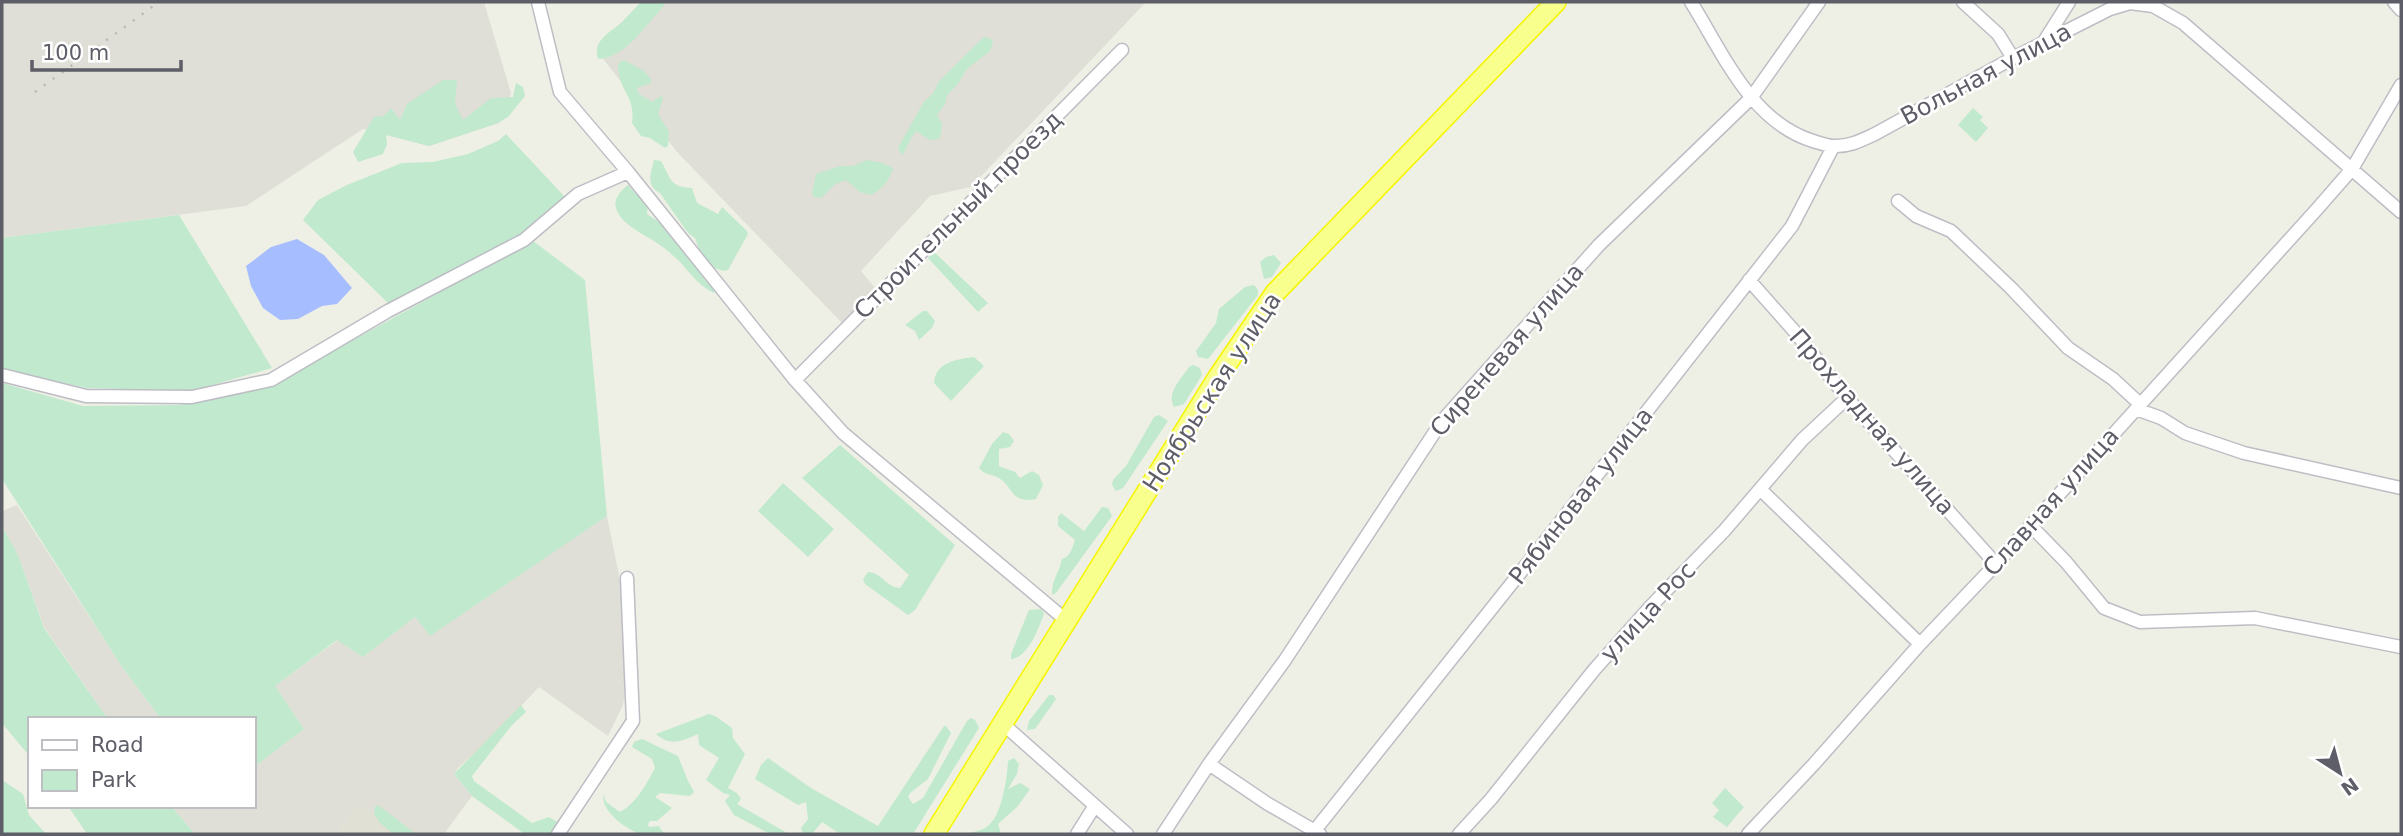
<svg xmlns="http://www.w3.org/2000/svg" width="2403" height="836" viewBox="0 0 2403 836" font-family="'DejaVu Sans',sans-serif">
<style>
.industrial{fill:#dfdfd7}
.education{fill:#e0e0d4}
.green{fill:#c0e9cd}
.water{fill:#a6bdff}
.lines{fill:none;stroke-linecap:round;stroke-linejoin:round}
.minor-casing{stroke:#bdbdc5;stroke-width:15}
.highway-casing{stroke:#f5f500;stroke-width:22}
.minor{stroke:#fff;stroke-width:12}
.highway{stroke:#f8ff8d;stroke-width:19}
.rail{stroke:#b8b8ba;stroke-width:2.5;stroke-dasharray:2 9;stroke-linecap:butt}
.labels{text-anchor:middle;stroke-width:5;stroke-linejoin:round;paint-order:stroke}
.street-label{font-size:24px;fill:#5d5e67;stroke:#fff}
</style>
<rect width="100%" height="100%" fill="#eff0e5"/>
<!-- industrial -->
<path class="industrial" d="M2 2H484L511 93 499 123 429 146 363 129 246 206 2 238Z
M661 2H1146L971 187 930 196 861 271 877 290 842 323 678 153 603 59Z
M17 505 122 667 161 719H108L44 627 18 555 2 526V511Z
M607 516 621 585 623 646 628 674 623 705 608 736 539 687 487 742 458 768 454 774 472 796 444 834H411L359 805 335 834H195L171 806H254V767L304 729 275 686 338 640 363 657 415 617 430 635Z"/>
<!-- education -->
<path class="education" d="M359 805 411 834H335Z"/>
<!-- green -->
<path class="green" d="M641 2H667C650 20 625 59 598 59 592 41 609 33 621 23 628 16 634 9 641 2Z
M984 37 991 39 993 42 990 51 967 69 957 85 947 95 945 104 937 115 942 124 940 138C929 143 925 137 917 131 910 136 908 148 902 155L898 148 923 103 933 93 940 80Z
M624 60 644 71 651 79V83L637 88 639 94 652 102 661 96 663 98 658 114 669 132 668 146 665 148 650 138 641 136 632 123C636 95 618 92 618 64Z
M443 80H457L455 104 463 120 491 98 513 97 516 83 523 87 525 96 508 117 498 123 429 146 386 135 387 144 383 154 358 162 353 152 374 117 384 116 391 108 400 120 407 104Z
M1973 108 1983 117 1980 120 1988 128 1976 142 1958 125Z
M506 134 565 197 517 240 392 307 303 220 318 200 347 185 402 163 433 162 468 154 498 141Z
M654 160 661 161C671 179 670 187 692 188L697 203 718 214 722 207 747 231 748 234 728 270 724 271 711 267 702 258 695 238 688 233 660 193C645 185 651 173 654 160Z
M867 160 882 163 893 168C890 180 882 189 871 195L860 192 846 180 835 184 821 198 814 197 812 194 816 174 840 166H853Z
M628 185 635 193 642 195 648 204 647 214 671 230 705 280 714 289V293C702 288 690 274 682 264 675 257 665 248 657 243 644 234 621 225 616 208 613 200 621 190 628 185Z
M179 215 272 368 192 391 87 388 2 370V238Z
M533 241 585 280 607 516 430 636 415 617 363 657 337 640 275 686 304 729 254 767V719H161L122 667 2 479V383L83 406 179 405 275 383Z
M933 251 988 303 978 312 928 258Z
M1274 255 1281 263 1272 277 1264 279 1260 262 1266 257Z
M1254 285 1258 290V295L1208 359 1198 357 1196 351 1216 323 1219 309 1245 287Z
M923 311H927L935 321 932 328 919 340 915 331 905 325Z
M974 357 984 366 951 401 934 383C935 362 958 359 974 357Z
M1193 365 1200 368 1202 375 1184 404 1174 407C1166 393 1181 379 1189 367Z
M1159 415 1168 421 1123 488 1116 491 1112 485 1113 480 1126 466 1154 417Z
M1003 432 1009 434 1014 441 1010 447 999 449V466L1015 472 1020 478 1032 471 1039 475 1043 485 1036 499C1010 504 1014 487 999 478 991 473 985 476 979 468L992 444Z
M840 445 955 545 915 610 908 615 865 584 863 579 868 572C881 572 887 588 900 588L909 575 802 478Z
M783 483 834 529 808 557 758 511Z
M1102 507 1108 508 1112 516 1056 593 1052 595C1051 581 1059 573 1062 559 1071 556 1072 548 1075 540L1058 526V517L1061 513 1084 531Z
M2 526 18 555 44 628 108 719H30V757L2 723Z
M1041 609 1044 614C1038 629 1029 657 1011 659V654L1029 610Z
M1049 695H1053L1056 699 1035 729 1027 730 1029 721Z
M521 705 526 712 512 725 472 776 474 781 532 823 549 817 559 823 552 834H522V832L472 796 454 774Z
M709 714 715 716 732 728 733 738 745 754 728 788 737 793 741 799 737 804 789 834H770L734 815 725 801 730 795 723 793 706 780 719 758 699 745 698 734C682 741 671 747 656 734Z
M971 718 975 720 979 728 913 834H840L822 822 812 834H803L801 828 808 819 806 802 798 805 755 779 761 765 768 758 811 788 878 826 944 726H946L951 733 928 779 910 793 908 797 913 804 923 798 967 721Z
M642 739 678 756 688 781 694 792 690 796 660 793 655 797 672 808 657 821H650L648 824 649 827 659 826 664 834C657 834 648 836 641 834 627 831 599 809 604 795L606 802 620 812C636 804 647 783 655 768L652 759 632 747 634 742Z
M1014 758 1019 764 1017 774 1008 789 1020 783 1030 789 1018 806 998 824 1001 834H969C974 831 980 831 985 828 1002 819 1007 778 1008 761Z
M2 780 23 794 29 815 46 834H2Z
M1725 788 1744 807 1727 827 1713 817 1719 810 1712 803Z
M378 805 416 834H393L380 823 374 814 375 807Z
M68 806H171L195 834H87Z"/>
<!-- water -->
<path class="water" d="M297 239 324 255 352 288 337 304 322 306 298 319 280 320 263 308 251 286 246 266 271 247Z"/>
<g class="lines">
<defs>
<path id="minor" d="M538 2 560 92 628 172 795 380 843 433 1067 621
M1691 2C1723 53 1751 122 1813 141 1820 143 1827 146 1834 146 1849 147 1862 140 1875 134L2013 58 2110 9 2130 3 2153 6 2183 23 2401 212
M1963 2 1998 34 2013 58
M2394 2 2401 10
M2045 40 2069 2
M1898 201 1916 216 1951 231 2011 288 2068 348 2113 379 2140 404
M1749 280 1796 333 1847 398 1996 564
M2 375 86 396 192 397 271 380 388 311 524 240 578 194 628 172
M795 380 1122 50
M2136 409 2161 418 2185 433 2244 453 2401 488
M1760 489 1920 644
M2030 525 2066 562 2104 608 2140 622 2255 618 2401 647
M1002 723 1127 834
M1209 764 1268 804 1320 834
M558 834 633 721 627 578
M1077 834 1094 807
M1163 834 1209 764 1285 660 1442 421 1599 245 1751 98 1819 2
M1312 834 1543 544 1792 226 1833 147
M1459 834 1491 799 1594 670 1651 606 1724 531 1802 440 1847 398
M1748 834 1814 764 1920 644 1996 564 2318 208 2352 169 2401 85"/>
<path id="highway" d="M934 834 1218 377 1275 293 1556 2"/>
</defs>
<!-- minor casing -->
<use href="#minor" class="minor-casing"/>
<!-- highway casing -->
<use href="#highway" class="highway-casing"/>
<!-- minor -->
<use href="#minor" class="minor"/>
<!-- highway -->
<use href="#highway" class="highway"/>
<!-- rail -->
<path class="rail" d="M35 92 159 2"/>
</g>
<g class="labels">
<!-- street labels -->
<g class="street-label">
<text transform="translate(1986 74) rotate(-28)" y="8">Вольная улица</text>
<text transform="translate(958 215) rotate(-45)" y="8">Строительный проезд</text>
<text transform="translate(1507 350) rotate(-49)" y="8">Сиреневая улица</text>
<text transform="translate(1212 392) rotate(-57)" y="8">Ноябрьская улица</text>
<text transform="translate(1872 422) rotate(49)" y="8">Прохладная улица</text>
<text transform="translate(1581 496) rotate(-52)" y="8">Рябиновая улица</text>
<text transform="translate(2051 502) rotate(-48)" y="8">Славная улица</text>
<text transform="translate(1648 612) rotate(-47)" y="8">улица Рос</text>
</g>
</g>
<!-- border -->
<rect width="2403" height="836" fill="none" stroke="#5d5e67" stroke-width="7"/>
<!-- legend -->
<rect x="28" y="717" width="228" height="91" fill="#ffffff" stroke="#bebfc2" stroke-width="2"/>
<rect x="42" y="740" width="35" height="10" fill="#ffffff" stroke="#bebfc2" stroke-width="2"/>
<text x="91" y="752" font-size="21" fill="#5d5e67">Road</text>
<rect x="42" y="770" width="35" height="21" fill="#c0e9cd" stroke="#bebfc2" stroke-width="2"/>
<text x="91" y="787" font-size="21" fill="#5d5e67">Park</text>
<!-- north arrow -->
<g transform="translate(2340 773) rotate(144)" stroke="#ffffff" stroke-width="5" paint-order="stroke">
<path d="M0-5L12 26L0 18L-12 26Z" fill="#5d5e67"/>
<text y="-10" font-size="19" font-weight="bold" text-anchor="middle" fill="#5d5e67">N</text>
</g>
<!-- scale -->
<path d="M32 60v10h149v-10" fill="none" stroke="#5d5e67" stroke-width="3.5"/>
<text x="42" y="60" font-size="21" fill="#5d5e67" stroke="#ffffff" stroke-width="5" paint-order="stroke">100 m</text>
</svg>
